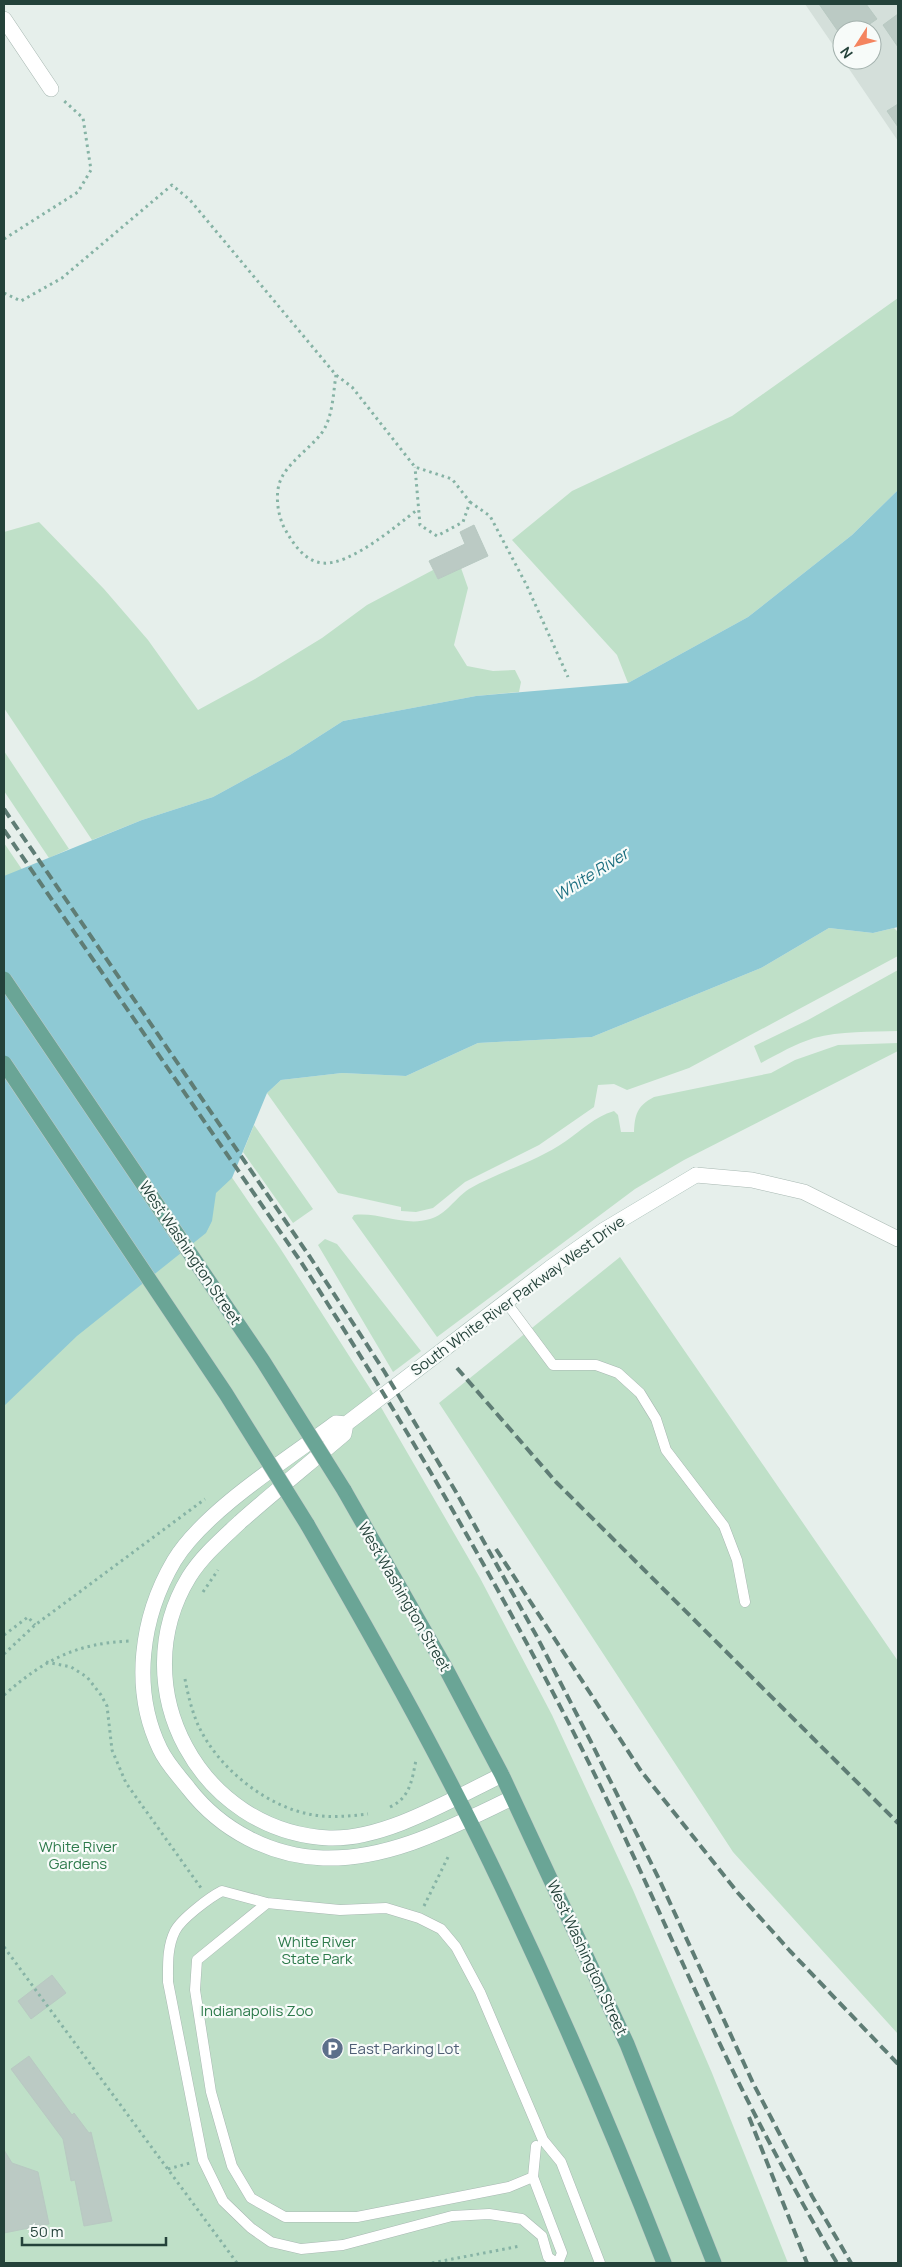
<svg xmlns="http://www.w3.org/2000/svg" width="902" height="2267" viewBox="0 0 902 2267" font-family="Manrope,sans-serif">
<style>
.built{fill:#d4dfda}
.green{fill:#bfe0c8}
.water{fill:#8ec9d4}
.building{fill:#bbcac4;stroke:#b8c9c2}
.lines{fill:none;stroke-linecap:round;stroke-linejoin:round}
.lane-casing{stroke:#a8b8b2;stroke-width:11}
.street-casing{stroke:#a8b8b2;stroke-width:16}
.secondary-casing{stroke:#a4bbb3;stroke-width:16}
.primary-casing{stroke:#c2cac8;stroke-width:16}
.path{stroke:#86b3a5;stroke-width:3;stroke-dasharray:2.5 4;stroke-linecap:butt}
.lane{stroke:#fff;stroke-width:10}
.street{stroke:#fff;stroke-width:15}
.secondary{stroke:#fff;stroke-width:15}
.primary{stroke:#6aa596;stroke-width:15}
.rail{stroke:#5f7d75;stroke-width:4;stroke-dasharray:10 5;stroke-linecap:butt}
.primary-bridge-casing{stroke:#c2cac8;stroke-width:16;stroke-linecap:butt}
.primary-bridge{stroke:#6aa596;stroke-width:15}
.labels{text-anchor:middle;stroke-width:4.5;stroke-linejoin:round;paint-order:stroke}
.street-label{font-size:15px;fill:#24423a;stroke:#f7fbf9}
.park-label{font-size:15px;fill:#2d7a4b;stroke:#f7fbf9}
.service-label{font-size:15px;fill:#4e5e75;stroke:#f7fbf9;text-anchor:start}
.water-label{font-size:16px;font-style:italic;fill:#1c6f80;stroke:#f7fbf9}
</style>
<rect width="100%" height="100%" fill="#e6efeb"/>
<!-- built -->
<path class="built" d="M805 4H898V141L843 60H872V30H842V58Z"/>
<!-- green -->
<path class="green" d="M898 298V490L852 535 748 617 628 683 617 655 512 540 572 491 732 416Z
M39 522 104 589 148 640 198 710 255 679 322 638 367 605 433 570 438 579 461 568 468 588 454 645 467 666 493 671 515 670 521 682 519 692 476 696 343 721 290 755 213 797 142 820 92 840 4 708V532Z
M4 751 69 849 49 858 4 791Z
M4 843 280 1248 371 1390 480 1578 552 1715 633 1890 712 2073 788 2263H4Z
M829 928 873 933 894 928 898 932V956L689 1068 627 1090 614 1084 598 1085 594 1107 539 1145 465 1182 433 1208 416 1212 401 1211V1207L338 1193 267 1093 281 1080 342 1073 406 1076 478 1043 592 1037 761 968Z
M898 970V1031C871 1032 840 1031 814 1038 795 1044 778 1054 761 1063L754 1046 808 1020Z
M898 1043V1051L684 1160 635 1189 437 1337 352 1218 354 1215C381 1212 404 1227 430 1219 447 1214 455 1198 469 1189 500 1171 536 1162 566 1141 582 1130 594 1117 614 1111L618 1115 621 1132H634C635 1114 637 1106 654 1097L771 1073 795 1060 838 1045Z
M254 1125 313 1209 293 1223 243 1152Z
M325 1239 337 1244 421 1351 393 1372 318 1245Z
M620 1257 898 1661V2034L733 1852 439 1403Z"/>
<!-- water -->
<path class="water" d="M898 490V927L873 933 829 928 761 968 592 1037 478 1043 406 1076 342 1073 281 1080 267 1093 232 1178 216 1193 212 1221 206 1233 77 1336 4 1406V876L142 820 213 797 290 755 343 721 476 696 628 683 748 617 852 535Z"/>
<!-- building -->
<path class="building" d="M819 4H866L877 19 861 30H842V37Z
M898 14V47L883 25Z
M898 104V127L887 111Z
M474 525 488 556 438 579 429 561 465 544 460 532Z
M52 1975 66 1993 31 2019 18 2001Z
M29 2056 72 2115 74 2113 89 2133 91 2132 112 2221 84 2226 75 2180 71 2181 63 2139 11 2069Z
M4 2150 12 2163 38 2172 49 2224 4 2233V2238Z"/>
<g class="lines">
<defs>
<path id="lane" d="M506 1302 553 1365H596L618 1373 640 1393 656 1419 666 1450 724 1526 737 1560 745 1602
M267 1903 197 1960 195 1990 211 2092 232 2166 251 2198 285 2217H357L509 2187 533 2177
M536 2146 533 2177 562 2253 558 2263
M556 2263 548 2257 542 2236 522 2219 489 2214 452 2216 343 2245 301 2249 271 2242 251 2228 223 2201 203 2160 168 1982C168 1965 167 1947 175 1931 181 1919 210 1897 222 1891L267 1903 340 1910 386 1908 419 1918 441 1929 456 1947 480 1992 543 2140 561 2162 600 2263"/>
<path id="street" d="M4 19 51 89
M696 1175 752 1180 804 1192 898 1239"/>
<path id="secondary" d="M346 1424 344 1434C310 1463 274 1492 240 1522 222 1539 202 1556 189 1577 122 1687 200 1832 329 1838 385 1840 452 1799 502 1775
M512 1798C453 1826 391 1860 323 1858 270 1856 221 1830 189 1789 179 1776 167 1764 160 1749 131 1689 141 1617 174 1561 204 1511 289 1458 336 1423L346 1424 550 1268 604 1230 696 1175"/>
<path id="primary" d="M344 1490 445 1667 502 1775 627 2044 714 2263
M307 1524C371 1635 434 1746 490 1862 553 1993 611 2127 664 2263"/>
</defs>
<!-- lane casing -->
<use href="#lane" class="lane-casing"/>
<!-- street casing -->
<use href="#street" class="street-casing"/>
<!-- secondary casing -->
<use href="#secondary" class="secondary-casing"/>
<!-- primary casing -->
<use href="#primary" class="primary-casing"/>
<!-- path -->
<path class="path" d="M4 239 78 192 91 170 83 118 62 99
M4 293 21 301 62 278 172 185 190 200 336 375 352 387 415 467 452 479 470 502 463 522 437 536 420 525 415 467
M336 375C333 394 333 418 321 434 310 448 288 463 281 479 274 494 278 518 286 531 294 545 305 561 322 563 350 566 396 526 417 510
M470 502 490 516 526 584 568 677
M203 1592 218 1570
M4 1635 28 1617 35 1625
M4 1654 35 1625 205 1499
M46 1662 71 1667 87 1677 101 1695 107 1706 112 1750 126 1783 201 1888
M185 1679C188 1695 192 1712 199 1727 219 1769 268 1808 314 1815 332 1818 350 1816 368 1814
M4 1695C44 1660 76 1643 131 1641
M390 1807C410 1798 412 1780 416 1760
M424 1906 449 1855
M4 1947 237 2263
M168 2169 190 2163
M432 2263 520 2246"/>
<!-- lane -->
<use href="#lane" class="lane"/>
<!-- street -->
<use href="#street" class="street"/>
<!-- secondary -->
<use href="#secondary" class="secondary"/>
<!-- primary -->
<use href="#primary" class="primary"/>
<!-- rail -->
<path class="rail" d="M4 809 310 1257 384 1371 456 1492 536 1635 591 1742 659 1879 753 2083 812 2196 851 2263
M4 830 301 1262C406 1425 504 1593 591 1767 630 1846 665 1926 702 2005 742 2094 788 2180 837 2263
M457 1368 556 1482 898 1823
M496 1549 641 1771 738 1893 790 1951 898 2064
M749 2117 807 2263"/>
<defs>
<path id="primary-bridge" d="M4 979 263 1361 344 1490
M4 1063 226 1394 307 1524"/>
</defs>
<!-- primary-bridge casing -->
<use href="#primary-bridge" class="primary-bridge-casing"/>
<!-- primary-bridge -->
<use href="#primary-bridge" class="primary-bridge"/>
</g>
<!-- icons -->
<defs>
<symbol id="parking-disc" viewBox="-11 -11 22 22"><circle r="9.5" fill="#5c6f8a" stroke="#f7fbf9"/><path d="M-3.5-5.5H1a3.5 3.5 0 0 1 0 7H-1V5.5H-3.5ZM-1-3.4V-.6H.8a1.4 1.4 0 0 0 0-2.8Z" fill="#fff"/></symbol>
</defs>
<g fill-rule="evenodd">
<use href="#parking-disc" x="320" y="2036" width="25" height="25"/>
</g>
<g class="labels">
<!-- street labels -->
<g class="street-label">
<text transform="translate(190 1253) rotate(56)" y="5">West Washington Street</text>
<text transform="translate(518 1296) rotate(-36)" y="5">South White River Parkway West Drive</text>
<text transform="translate(404 1597) rotate(60)" y="5">West Washington Street</text>
<text transform="translate(587 1958) rotate(65)" y="5">West Washington Street</text>
</g>
<!-- park labels -->
<g class="park-label">
<text x="78" y="1852">White River<tspan x="78" dy="17">Gardens</tspan></text>
<text x="317" y="1947">White River<tspan x="317" dy="17">State Park</tspan></text>
<text x="257" y="2016">Indianapolis Zoo</text>
</g>
<!-- service labels -->
<g class="service-label">
<text x="349" y="2054">East Parking Lot</text>
</g>
<!-- water labels -->
<g class="water-label">
<text transform="translate(591 874) rotate(-32)" y="6">White River</text>
</g>
</g>
<!-- border -->
<rect width="902" height="2267" fill="none" stroke="#24423a" stroke-width="10"/>
<!-- north arrow -->
<g transform="translate(857 45) rotate(234)"><circle r="24" fill="#f7fbf9" stroke="#a3b1ad"/>
<path d="M0-4L9 19L0 12L-9 19Z" fill="#f4845f"/>
<text y="-8" font-size="14" font-weight="bold" text-anchor="middle" fill="#24423a">N</text>
</g>
<!-- scale -->
<path d="M22 2237v8h144v-8" fill="none" stroke="#24423a" stroke-width="2.5"/>
<text x="30" y="2237" font-size="15" fill="#24423a" stroke="#f7fbf9" stroke-width="4" paint-order="stroke">50 m</text>
</svg>
